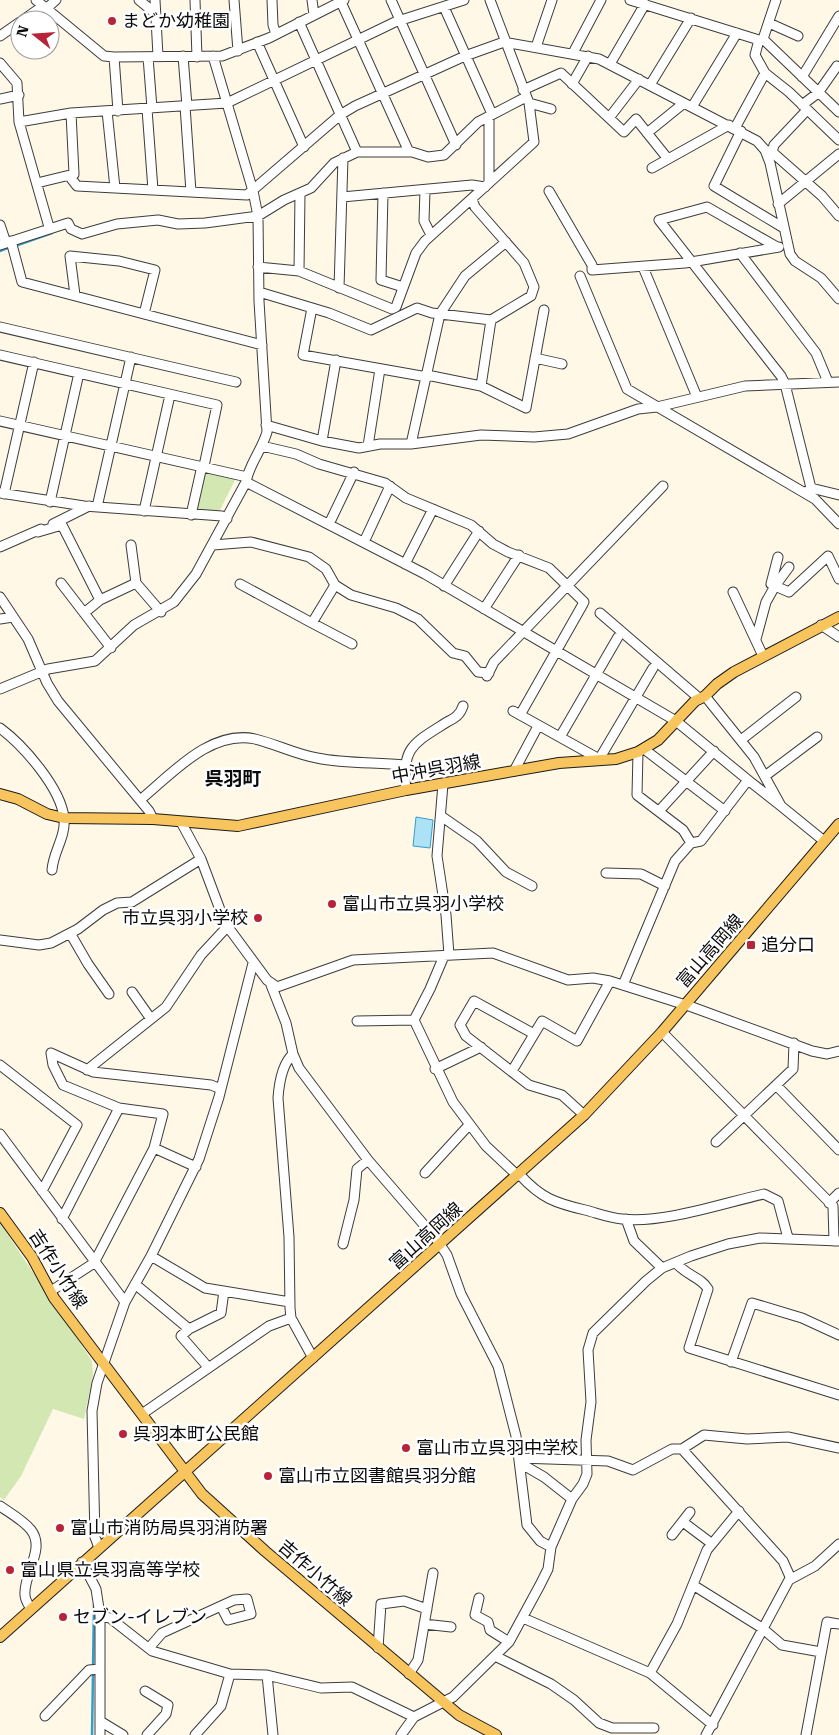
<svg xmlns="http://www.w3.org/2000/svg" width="839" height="1735" viewBox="0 0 839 1735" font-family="'Roboto Serif','Noto Sans JP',serif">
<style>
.green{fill:#d3e7b2}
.water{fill:#ade1f5;stroke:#349dcc}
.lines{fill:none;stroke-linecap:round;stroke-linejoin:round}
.stream{stroke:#349dcc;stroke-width:2.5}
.minor-casing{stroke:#3d3d3d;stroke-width:11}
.major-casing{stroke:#1b1b1b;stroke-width:12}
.minor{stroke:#fff;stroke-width:9}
.major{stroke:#f8c45e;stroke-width:10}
.poi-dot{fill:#b72439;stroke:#fff;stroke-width:2}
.labels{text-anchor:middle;stroke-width:5;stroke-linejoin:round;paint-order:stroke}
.poi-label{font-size:18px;fill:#0a0a0a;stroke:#fff;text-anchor:start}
.street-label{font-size:18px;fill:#0a0a0a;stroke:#fff}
.neighbourhood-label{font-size:19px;font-weight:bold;fill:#0a0a0a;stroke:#fff}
</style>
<rect width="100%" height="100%" fill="#fff8e7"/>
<!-- green -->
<path class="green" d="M206 471 236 478 218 514 195 513 203 473Z
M0 1223 92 1361 93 1375 84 1419 53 1409 21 1476 4 1500 0 1497Z"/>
<!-- water -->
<path class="water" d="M416 817 433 820 430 848 413 846Z"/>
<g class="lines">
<!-- stream -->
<path class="stream" d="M15 246 52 233
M0 251 10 247
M93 1668 94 1604
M92 1735 93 1673"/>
<defs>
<path id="minor" d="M36 0 104 56 114 57 222 56 269 38 344 0
M139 0 156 14
M155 0 158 56
M195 0 197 57
M234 0 238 51
M272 0 273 25 276 34
M312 0 314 15
M391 0 456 145
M630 0 759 40 763 39 839 112
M341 2 409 152
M444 7 492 114
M47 8 56 0
M23 20 43 6
M299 22 357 152
M769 23 798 36
M0 36 20 22
M763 39 776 0
M759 40 755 55 765 73 789 92 839 140
M257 42 304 147
M536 47 552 0
M573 53 601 0
M183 56 187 106
M114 57 118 111
M148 57 152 108
M0 63 17 83 19 122 71 113 227 103 395 22 464 0
M610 64 645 4
M802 77 839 16
M572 84 588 56
M650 85 691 18
M523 90 561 73 624 132 636 119 668 159
M0 99 19 95
M529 103 551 109
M802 105 818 93 837 66
M185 106 191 192
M692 107 737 33
M147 109 153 190
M107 111 115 188
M489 116V183
M609 118 639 79
M19 122 49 227
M735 128 765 73
M741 131 714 186 782 227
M647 133 684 103
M765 150 772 152 822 196 839 216
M772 152 774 145 807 110
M652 168 729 125
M70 177 77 186 247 195 340 115 355 106 465 56 504 42 599 59 757 141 765 150 770 163 790 254 795 261 821 278 839 299
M37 183 74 174 71 113
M425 190 424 221 431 235
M549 191 592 265V270L685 263 779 247
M383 193 381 280 403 287
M342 197 472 185 485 187
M778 204 839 154
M0 225 6 243
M11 241 22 282 262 345
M0 245 68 223 71 229 82 234 117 224 158 220 178 224 205 223 258 216 284 200 311 188 334 163 357 152H412L428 157 444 155 478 122 526 97
M777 247 707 207 659 220 781 376 785 384 811 488
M740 253 816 353 828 382
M258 267 299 271 392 309 396 307 416 253 425 241 534 142 529 103 490 0
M643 267 697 397
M299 271 300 194
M580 276 627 389 815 499 839 524
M339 288 343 158
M259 292 329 313 371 330 417 308 432 313 491 320 531 296 534 287 524 263 475 207 472 199
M75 295 70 256 119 261 155 270 144 314
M312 308 303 355 427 377
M0 327 236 382
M0 355 217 405 204 466
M535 358 562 364
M427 375 481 386 526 408 544 310
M481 386 491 320
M0 421 247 477
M266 425 322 441 359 448 380 444H411L481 435 534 437 568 434 638 409 657 407 745 386 839 382
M322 441 336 360
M411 444 440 314 465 276 506 242
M262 446 296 454 319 464 385 483 406 498 471 525 493 544 508 552 549 568 584 602
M368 446 380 369
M246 482 425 574 676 721 748 780
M807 491 811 488 839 495
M0 493 84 506 222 516 227 519
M4 494 34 362
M50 502 79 373
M97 507 131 357
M144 511 170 395
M191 515 202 466
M53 524 89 506
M329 524 354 472
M38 532 62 525 100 600
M364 542 390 486
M131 545 136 583
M213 545 251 542 309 557 326 569 335 585 351 595 396 608 418 619 453 653 465 656 478 672 489 673
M0 547 41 529
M405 564 433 509
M789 567 775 586 789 592 828 556 839 579
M61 583 111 648
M240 584 312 623 335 585
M444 586 479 531
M733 592 763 656
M0 597 28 639 47 683 58 701 149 811 153 819
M484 609 519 555
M84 613 100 600 136 583 161 612
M600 613 700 699
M0 619 13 617
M312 623 352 644
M821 625 839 637
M756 639 766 602 775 586 771 584 778 557
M487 676 494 662 663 486
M0 689 48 669 95 661 134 625 174 602 196 574 246 482C249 464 262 450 267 432L259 301 258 216 253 191 213 56
M705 696 754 757 781 806 824 841
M513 711 601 760V756L653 668
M520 715 583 604
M0 728C23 745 61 788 64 818 66 837 53 852 52 870
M560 737 618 637
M741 740 796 697
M644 749 725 811
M638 752 637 795 683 830 691 843
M514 771 538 726
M765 776 817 737
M443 784 437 856 446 915 449 955
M406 790C401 747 414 743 447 722 455 718 460 715 463 706
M140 800C171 775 210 729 255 739 276 744 295 754 317 758 346 764 376 762 405 765
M659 811 714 751
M441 816 477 841 506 872 532 886
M181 822 201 859 225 923 267 980 277 987 353 960 493 953 568 980 593 978 610 981 692 1007 812 1051 827 1054 839 1051
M606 873 641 874 665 886
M70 933 88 964 109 994
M0 940 39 945 51 943 78 929 103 910 117 903 132 902 201 859
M271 985 286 1023 293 1054 299 1068 368 1160 437 1240 447 1255 461 1294 498 1366 516 1436 527 1525 540 1541 551 1547
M623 985 675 861 691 843 701 841 748 780 781 806
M132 992 151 1019
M414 1020 453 1102 486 1146 518 1176
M414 1020 430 989 444 956
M357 1021 414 1020
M662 1032 833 1206 834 1241
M534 1034 474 1001 460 1025 466 1036 529 1085 562 1095 584 1115
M51 1053 93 1072 211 1085 221 1089
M293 1054C282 1064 279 1084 278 1098L289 1237 290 1308 291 1318 313 1358
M0 1065 77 1125 42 1191
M435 1069 481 1047
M87 1070 166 1007 201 955 227 927
M512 1071 542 1021 577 1041 610 981
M776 1085 839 1150
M0 1134 125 1302
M716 1142 793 1069 794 1043
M154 1148 196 1167
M425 1173 469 1125
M520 1175C541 1198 555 1203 585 1210 597 1213 609 1218 622 1219 663 1224 723 1203 764 1194L778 1201 788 1238
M829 1203 839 1193
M62 1219 119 1108
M626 1219 634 1241 662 1268
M343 1244 354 1200 357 1169 368 1160
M151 1256 205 1288 290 1302
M676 1263C687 1276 701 1277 708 1289L689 1348 839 1395
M135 1284 189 1329
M51 1291 94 1263 154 1148 163 1114 119 1108 63 1085 53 1065 51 1053
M731 1362 752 1303 802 1318 839 1335
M208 1367 181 1336 189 1329 221 1313 224 1291
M142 1414 269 1326 291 1318
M682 1449 783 1561 791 1579
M519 1458 608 1461 633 1470 672 1449H682L704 1435 747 1439 788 1437 839 1448
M520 1463 544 1477 572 1499
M0 1506C10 1513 23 1520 31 1530 46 1549 23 1574 25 1595 25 1600 28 1604 31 1609
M683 1522 711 1543
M672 1535 690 1512
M99 1548 95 1537 92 1411 97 1383 125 1302 151 1256 199 1159 219 1097 253 963
M82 1562 96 1589 100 1615V1735
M693 1585 762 1628 782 1645 821 1652
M479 1598 475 1615 488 1622 490 1630 509 1642
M100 1616 110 1618 152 1651 230 1674 267 1675 321 1688 352 1687 414 1717
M523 1618 650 1673 713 1725
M424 1624 451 1627
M149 1648 162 1633 234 1600 247 1599 251 1614 228 1620 221 1606
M378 1648 381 1604 404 1601 427 1609
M495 1656 551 1684 574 1700 599 1723 612 1728H654
M650 1673 677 1624 707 1550 739 1511
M409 1674 418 1660 433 1573
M267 1675 273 1735
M145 1691 168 1705 166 1714 147 1735
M45 1716 89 1670 100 1669
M100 1721 123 1735
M195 1735 221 1706 230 1674
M401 1735 414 1717 453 1697 509 1642 540 1585 548 1569 551 1547 572 1499 583 1484 587 1474 586 1440 591 1402 588 1350 593 1333 646 1281 662 1268 691 1256 728 1244 760 1238 839 1241
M706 1735 789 1580 815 1566 839 1544
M806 1735 827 1622 839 1624"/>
<path id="major" d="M0 794 18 799 47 814 64 818 153 819 238 826 406 790 559 763 616 759 638 752 658 740 695 701 705 696 717 684 734 672 839 617
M0 1213 32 1257 54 1298 202 1494 265 1551 459 1715 496 1735
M0 1637 584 1115 662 1032 839 824"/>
</defs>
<!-- minor casing -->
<use href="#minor" class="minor-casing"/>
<!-- major casing -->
<use href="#major" class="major-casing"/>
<!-- minor -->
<use href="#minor" class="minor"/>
<!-- major -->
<use href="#major" class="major"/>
</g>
<!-- markers -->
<g class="poi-dot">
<circle cx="112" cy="21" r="5"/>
<circle cx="332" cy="904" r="5"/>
<circle cx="258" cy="918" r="5"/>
<rect x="746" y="940" width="10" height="10" rx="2.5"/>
<circle cx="123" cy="1434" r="5"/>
<circle cx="406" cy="1448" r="5"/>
<circle cx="268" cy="1476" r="5"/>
<circle cx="60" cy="1528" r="5"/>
<circle cx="10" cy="1570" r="5"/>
<circle cx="63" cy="1617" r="5"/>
</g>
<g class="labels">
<!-- poi labels -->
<g class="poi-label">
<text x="122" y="27">まどか幼稚園</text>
<text x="342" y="910">富山市立呉羽小学校</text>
<text x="248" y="924" text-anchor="end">市立呉羽小学校</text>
<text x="761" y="951">追分口</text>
<text x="133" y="1440">呉羽本町公民館</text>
<text x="416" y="1454">富山市立呉羽中学校</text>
<text x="278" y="1482">富山市立図書館呉羽分館</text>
<text x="70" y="1534">富山市消防局呉羽消防署</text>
<text x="20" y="1576">富山県立呉羽高等学校</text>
<text x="73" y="1623">セブン-イレブン</text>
</g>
<!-- street labels -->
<g class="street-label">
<text transform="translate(436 769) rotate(-10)" y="6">中沖呉羽線</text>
<text transform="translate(710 951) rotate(-49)" y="6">富山高岡線</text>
<text transform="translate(426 1236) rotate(-42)" y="6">富山高岡線</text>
<text transform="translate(58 1269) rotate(57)" y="6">吉作小竹線</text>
<text transform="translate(315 1573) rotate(41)" y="6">吉作小竹線</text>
</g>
<!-- neighbourhood labels -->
<g class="neighbourhood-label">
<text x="233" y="785">呉羽町</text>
</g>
</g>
<!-- north arrow -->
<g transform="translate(35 35) rotate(287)"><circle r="24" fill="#ffffff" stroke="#9d9d9d"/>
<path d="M0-4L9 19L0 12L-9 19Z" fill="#b72439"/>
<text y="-8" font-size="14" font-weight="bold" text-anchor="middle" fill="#0a0a0a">N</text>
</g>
</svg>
